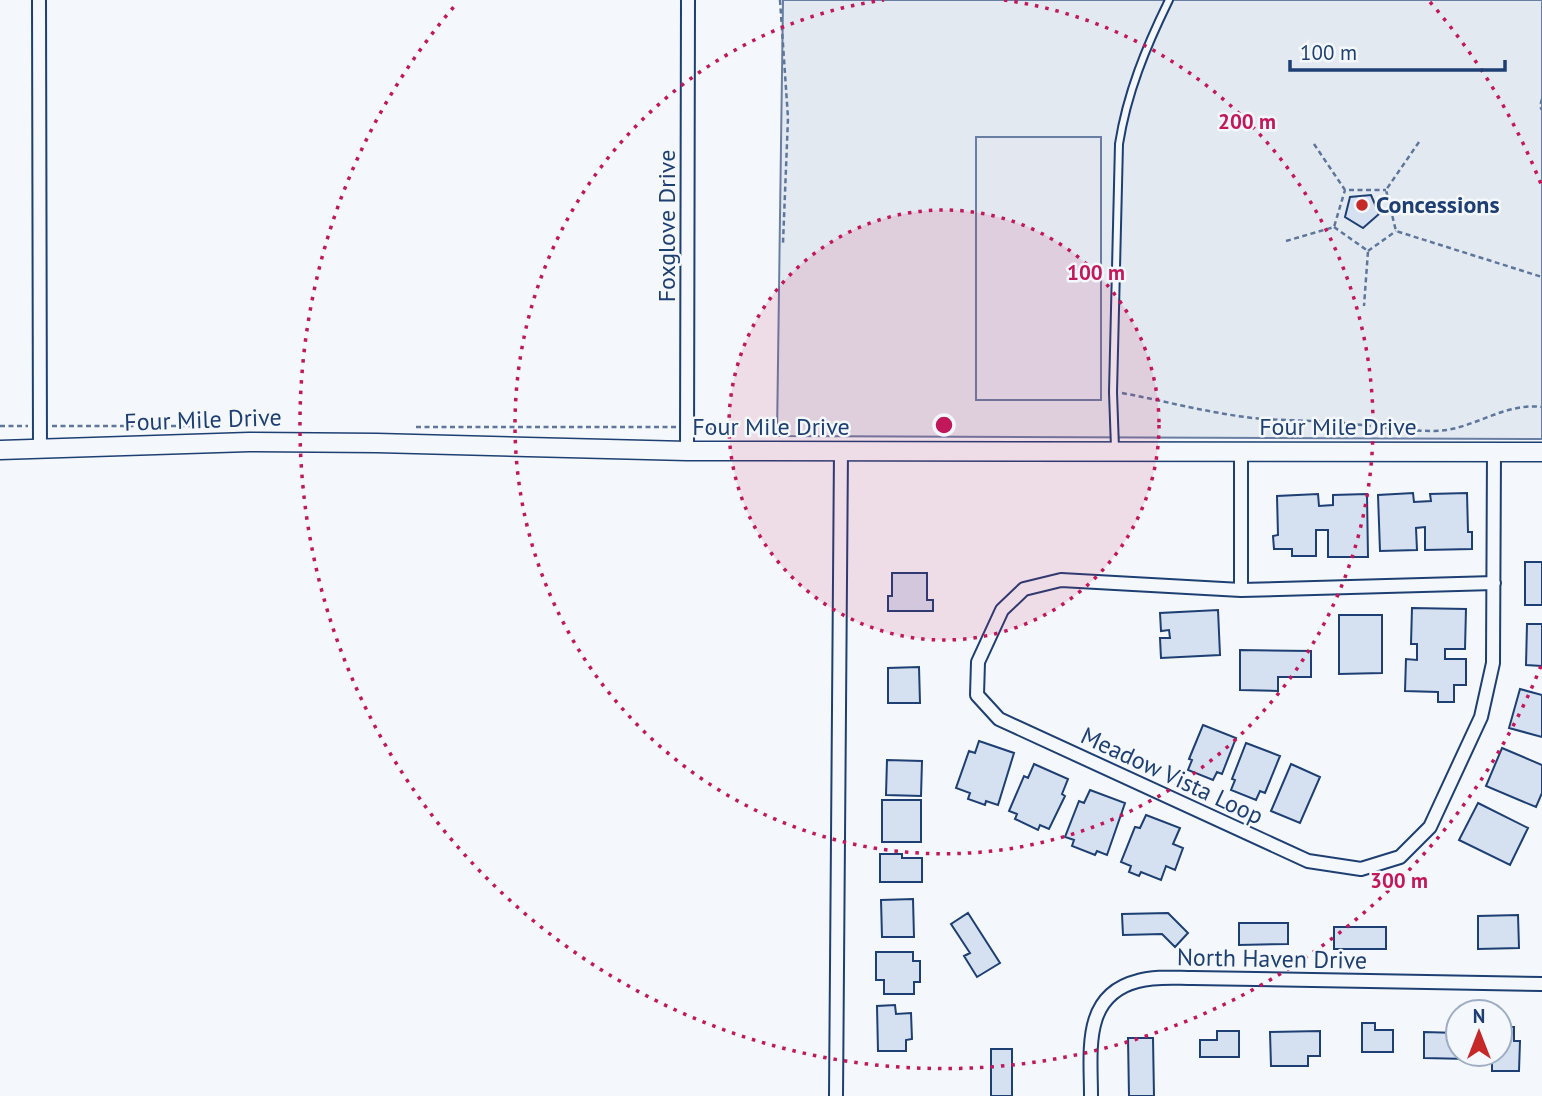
<svg xmlns="http://www.w3.org/2000/svg" width="1542" height="1096" viewBox="0 0 1542 1096" font-family="'PT Sans',sans-serif">
<style>
.green{fill:#e3e9f0;stroke:#687fa3;stroke-width:2}
.parking{fill:#e3e8f0;stroke:#687fa3;stroke-width:2}
.building{fill:#d5e0f0;stroke:#1d3f73;stroke-width:2}
.lines{fill:none;stroke-linecap:round;stroke-linejoin:round}
.lane-casing{stroke:#1d3f73;stroke-width:10}
.street-casing{stroke:#1d3f73;stroke-width:16}
.secondary-casing{stroke:#1d3f73;stroke-width:21}
.path{stroke:#5e769c;stroke-width:2.5;stroke-dasharray:5 3.5;stroke-linecap:butt}
.lane{stroke:#f4f7fb;stroke-width:6}
.street{stroke:#f4f7fb;stroke-width:12}
.secondary{stroke:#f4f7fb;stroke-width:18}
.ring{fill:none;stroke:#c2185b;stroke-width:3.5;stroke-dasharray:3.5 7}
.poi-dot{fill:#c62828;stroke:#f4f7fb;stroke-width:2.5}
.labels{text-anchor:middle;stroke-width:5;stroke-linejoin:round;paint-order:stroke}
.poi-label{font-size:24px;font-weight:bold;fill:#1d3f73;stroke:#f4f7fb;text-anchor:start}
.street-label{font-size:24px;fill:#1d3f73;stroke:#f4f7fb}
.centre{fill:#c2185b;stroke:#f4f7fb;stroke-width:3.5}
.ring-label{font-size:21px;text-anchor:middle;font-weight:bold;fill:#c2185b;stroke:#f4f7fb;stroke-width:5;stroke-linejoin:round;paint-order:stroke}
</style>
<rect width="100%" height="100%" fill="#f4f7fb"/>
<!-- green -->
<path class="green" d="M783 0H1542V439L777 436Z"/>
<!-- parking -->
<path class="parking" d="M976 137H1101V400H976Z"/>
<!-- building -->
<path class="building" d="M1371 195 1379 214 1363 228 1345 217 1350 197Z
M1413 493 1414 502 1431 501 1430 494 1467 493 1468 532H1472V549L1425 550V527L1416 528 1417 550 1380 551 1378 495Z
M1318 494 1319 506 1333 505V495L1367 494 1368 557H1328V530H1316V556H1292V549H1274L1273 536 1278 535 1277 496Z
M1525 562H1542V605H1525Z
M892 573H927V600H933V611H888V596H892Z
M1412 608 1466 609 1465 649H1445V659H1466V685H1454V702H1438V692L1405 691 1406 659 1417 660V644H1411Z
M1218 610 1220 655 1161 658 1160 638H1170L1169 630 1161 631 1160 613Z
M1339 615H1382V673L1339 674Z
M1527 624H1542V666L1526 665Z
M1240 650 1311 651V677H1278V691L1240 690Z
M919 667 920 703H888V668Z
M1520 689 1542 695V737L1509 728Z
M1203 725 1236 738 1222 774 1217 772 1213 780 1188 770 1192 760 1189 759Z
M979 741 1014 753 998 805 986 801 985 805 968 799 970 793 956 788 969 751 975 753Z
M1246 743 1280 756 1265 793 1260 791 1256 800 1231 790 1235 780 1232 779Z
M1502 748 1542 765V793L1536 807 1486 786Z
M887 760 922 761 921 796 886 795Z
M1034 764 1068 779 1062 794 1065 796 1049 829 1040 825 1038 830 1015 819 1017 814 1009 811 1024 776 1028 778Z
M1291 764 1320 777 1300 823 1271 811Z
M1090 790 1125 803 1107 855 1097 851 1095 855 1072 846 1074 840 1065 837 1079 801 1084 803Z
M882 800H921V842H882Z
M1478 803 1528 828 1510 865 1459 840Z
M1146 815 1180 828 1173 844 1183 848 1175 870 1166 866 1161 880 1141 872 1139 876 1129 872 1131 866 1121 862 1135 827 1140 828Z
M880 854H902V858H922V882H880Z
M913 899 914 937H882L881 900Z
M968 913 1000 963 977 977 964 956 970 953 951 924Z
M1168 913 1188 933 1175 947 1162 934 1123 935 1122 914Z
M1518 915 1519 948 1478 949V916Z
M1239 923H1288V944L1239 945Z
M1334 927H1386V949H1334Z
M876 952H913V961H920V982H914V994H884V980H876Z
M895 1005 896 1014 911 1013 912 1039 906 1040V1051H878L877 1006Z
M1362 1023H1375V1030H1393V1052H1362Z
M1500 1027H1514V1041H1520L1519 1071H1492V1054H1500Z
M1217 1031H1239V1057H1200V1040H1217Z
M1320 1031V1056H1308V1066H1271L1270 1032Z
M1424 1032 1458 1033V1054H1468V1059L1424 1058Z
M1128 1038H1153L1154 1096H1129Z
M991 1049H1012V1096H991Z"/>
<g class="lines">
<defs>
<path id="lane" d="M1115 448 1113 392 1119 144C1127 93 1146 47 1169 0"/>
<path id="street" d="M39 0 40 450
M687 451 688 0
M1241 451V590
M1494 583 1241 590 1061 580 1024 589 1002 610 978 662 977 695 999 719 1308 861 1361 869 1400 857 1430 827 1481 717 1493 663 1494 452
M836 1096 841 451
M1091 1096C1091 1051 1082 995 1138 981 1155 976 1175 978 1193 978L1542 984"/>
<path id="secondary" d="M0 450 249 442 377 443 687 451 1542 452"/>
</defs>
<!-- lane casing -->
<use href="#lane" class="lane-casing"/>
<!-- street casing -->
<use href="#street" class="street-casing"/>
<!-- secondary casing -->
<use href="#secondary" class="secondary-casing"/>
<!-- path -->
<path class="path" d="M780 0 788 118 783 243
M1542 99 1540 106 1542 110
M1419 142 1386 190 1396 231 1542 277
M1314 144 1345 190H1386
M1334 227 1368 251 1364 306
M1286 241 1334 227 1345 190
M1368 251 1396 231
M1122 393C1165 401 1209 413 1253 418 1283 421 1314 420 1344 423 1374 426 1404 431 1434 431 1472 431 1503 402 1542 407
M0 426H28
M52 426H210
M416 427H676
M700 428 718 429 730 435"/>
<!-- lane -->
<use href="#lane" class="lane"/>
<!-- street -->
<use href="#street" class="street"/>
<!-- secondary -->
<use href="#secondary" class="secondary"/>
</g>
<!-- distance rings -->
<circle cx="944" cy="425" r="215" fill="#c2185b" fill-opacity=".12"/>
<g class="ring">
<circle cx="944" cy="425" r="215"/>
<path d="M1004 0A429 429 0 1 1 884 0"/>
<path d="M1541 666A644 644 0 1 1 458 2M1430 2A644 644 0 0 1 1541 184"/>
</g>
<!-- markers -->
<circle class="poi-dot" cx="1362" cy="205" r="7"/>
<g class="labels">
<!-- poi labels -->
<g class="poi-label">
<text x="1376" y="213">Concessions</text>
</g>
<!-- street labels -->
<g class="street-label">
<text transform="translate(667 226) rotate(-90)" y="8">Foxglove Drive</text>
<text transform="translate(203 420) rotate(-2)" y="8">Four Mile Drive</text>
<text x="771" y="435">Four Mile Drive</text>
<text x="1338" y="435">Four Mile Drive</text>
<text transform="translate(1172 776) rotate(25)" y="8">Meadow Vista Loop</text>
<text transform="translate(1272 959) rotate(1)" y="8">North Haven Drive</text>
</g>
</g>
<circle cx="944" cy="425" r="10" class="centre"/>
<g class="ring-label">
<text x="1247" y="129">200 m</text>
<text x="1096" y="280">100 m</text>
<text x="1399" y="888">300 m</text>
</g>
<!-- north arrow -->
<g transform="translate(1479 1033)"><circle r="33" fill="#f4f7fb" stroke="#9eadc5" stroke-width="2"/>
<path d="M0-5L12 26L0 18L-12 26Z" fill="#c62828"/>
<text y="-10" font-size="19" font-weight="bold" text-anchor="middle" fill="#1d3f73">N</text>
</g>
<!-- scale -->
<path d="M1290 60v10h215v-10" fill="none" stroke="#1d3f73" stroke-width="3.5"/>
<text x="1300" y="60" font-size="21" fill="#1d3f73" stroke="#f4f7fb" stroke-width="5" paint-order="stroke">100 m</text>
</svg>
